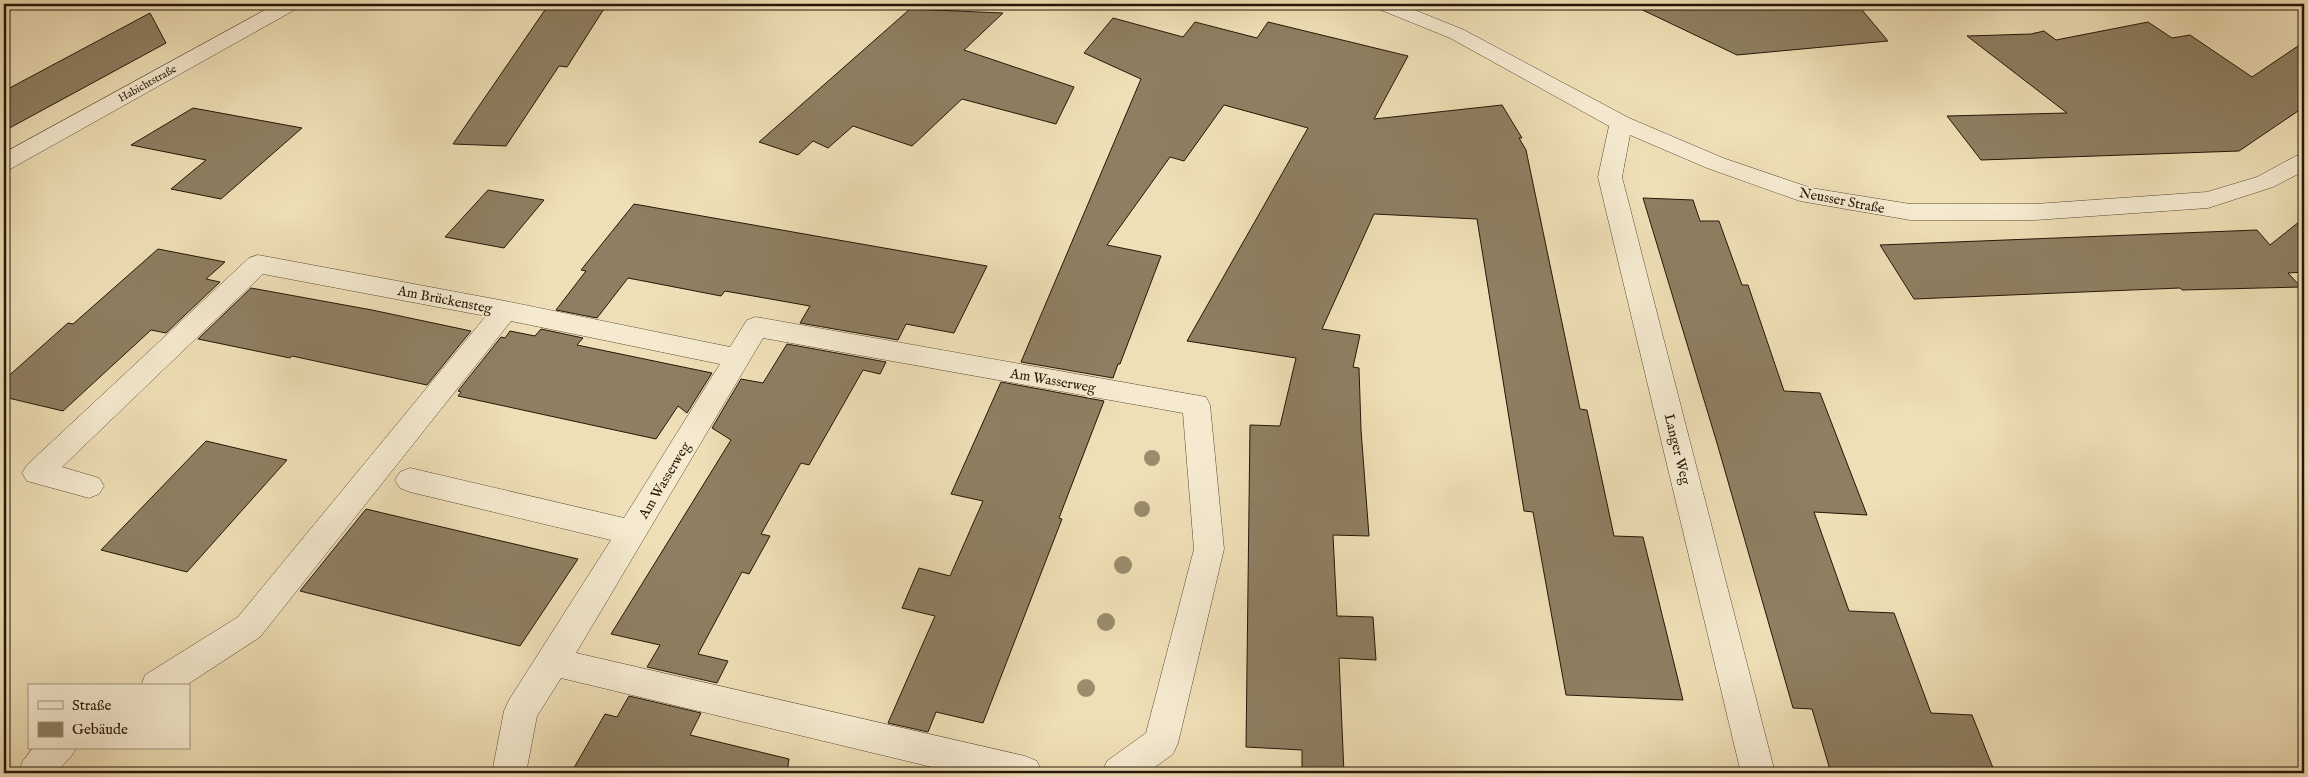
<svg xmlns="http://www.w3.org/2000/svg" width="2308" height="777" viewBox="0 0 2308 777" font-family="'IM FELL English',serif">
<style>
.building{fill:#8e7f62;stroke:#251607}
.lines{fill:none;stroke-linecap:round;stroke-linejoin:round}
.minor-casing{stroke:#584833;stroke-width:1}
.minor{fill:#f5ead0;fill-rule:evenodd}
.tree{fill:#9b8c6d}
.labels{text-anchor:middle;stroke-width:4;stroke-linejoin:round;paint-order:stroke}
.far-street-label{font-size:11px;fill:#251607;stroke:#f5ead0}
.street-label{font-size:14px;fill:#251607;stroke:#f5ead0}
</style>
<rect width="100%" height="100%" fill="#efdfb6"/>
<filter id="stains"><feTurbulence type="fractalNoise" baseFrequency=".004" numOctaves="4"/><feColorMatrix values="0 0 0 0 .2 0 0 0 0 .09 0 0 0 0 .02 0 0 0 .5 -.17"/></filter>
<radialGradient id="worn" r=".72"><stop offset=".6" stop-color="#630" stop-opacity="0"/><stop offset="1" stop-color="#630" stop-opacity=".3"/></radialGradient>
<!-- building -->
<path class="building" d="M549 4H607L567 67 559 66 506 146 453 144Z
M1630 4H1857L1888 41 1737 55Z
M910 9 1003 13 964 50 1074 87 1056 124 962 99 912 146 853 126 828 148 813 141 798 155 759 142Z
M150 13 166 43 4 131V91Z
M1113 18 1183 37 1195 22 1257 38 1268 22 1408 56 1374 119 1502 105 1522 138H1519L1526 150 1580 409 1587 410 1614 536 1643 537 1683 700 1566 695 1533 512 1524 511 1477 219 1374 214 1322 329 1360 335 1353 367 1359 368 1361 430 1369 536 1333 535 1337 616 1373 617 1376 660 1339 658 1344 773H1302V750L1246 747 1250 425 1280 426 1296 358 1187 341 1308 128 1224 105 1184 161 1170 157 1107 245 1161 256 1120 364H1118L1113 378 1021 362 1141 79 1084 53Z
M2148 22 2172 38 2190 35 2252 77 2304 42V107L2239 151 1981 160 1947 116 2067 113 1967 36 2031 34 2044 31 2056 40Z
M193 108 302 128 221 199 171 189 206 160 131 145Z
M488 190 544 200 504 248 445 237Z
M1643 198 1693 200 1700 221H1719L1742 285H1748L1784 391 1820 393 1867 515 1814 512 1849 611 1894 613 1931 713 1972 715 1995 773H1831L1812 709 1793 708 1717 443Z
M634 204 827 238 987 266 954 333 906 324 898 340 800 323 810 306 725 291 721 296 628 278 597 318 556 310 586 271 581 270Z
M2304 218V272L2288 273 2301 287 2182 290 2180 288 1914 299 1880 245 2257 230 2270 245Z
M158 249 225 262 206 279 220 282 166 333 151 330 63 411 4 397V380L68 323 73 324Z
M251 288 372 310 471 331 427 385 292 356 290 358 198 339Z
M541 329 583 338 577 345 712 373 687 413 678 406 656 439 458 396 461 392 458 391 501 337 505 338 510 331 535 336Z
M787 344 886 362 880 374 863 370 809 465 801 463 761 534 770 536 749 574 742 572 698 654 728 661 717 683 647 667 660 645 611 634 731 440 712 428 741 379 763 383Z
M1001 382 1104 401 1059 518 1062 519 983 723 936 712 928 732 888 723 935 616 902 608 919 568 950 576 983 501 951 494Z
M206 441 287 460 187 572 101 550Z
M366 509 408 519 578 559 520 646 300 591Z
M629 696 701 713 690 735 789 759 787 773H571L605 714 617 717Z"/>
<g class="lines">
<defs>
<path id="minor" d="M276 4H301L298 8 12 168 4 170V153Z
M1373 4H1400L1464 30 1629 118 1723 158 1811 188 1910 204H2035L2207 192 2257 177 2296 156 2304 154V171L2273 187 2208 208 2035 220H1910L1800 201 1707 168 1630 135 1622 177 1775 773H1741L1598 177 1609 126 1450 38 1376 8Z
M258 255 505 301 730 347 747 320 756 317 1206 397 1210 405 1224 549 1178 743 1173 754 1147 773H1102L1107 761 1146 733 1194 549 1183 413 763 338 576 653 1025 756 1037 761 1042 773H957L561 678 537 716 526 773H492L504 711 509 700 611 540 410 492 400 488 395 480 400 472 410 468 624 518 720 364 511 321 260 637 185 686H141L145 675 238 617 486 316 263 274 62 467 99 478 104 486 99 494 89 498 27 481 22 473 27 465 249 258Z
M33 748H76C71 759 63 764 56 773H18L23 761Z"/>
</defs>
<!-- minor casing -->
<use href="#minor" class="minor-casing"/>
<!-- minor -->
<use href="#minor" class="minor"/>
</g>
<!-- trees -->
<g class="tree">
<circle cx="1152" cy="458" r="8"/>
<circle cx="1142" cy="509" r="8"/>
<circle cx="1123" cy="565" r="9"/>
<circle cx="1106" cy="622" r="9"/>
<circle cx="1086" cy="688" r="9"/>
</g>
<g class="labels">
<!-- far-street labels -->
<g class="far-street-label">
<text transform="translate(147 83) rotate(-29)" y="4">Habichtstraße</text>
</g>
<!-- street labels -->
<g class="street-label">
<text transform="translate(1842 200) rotate(11)" y="5">Neusser Straße</text>
<text transform="translate(445 299) rotate(11)" y="5">Am Brückensteg</text>
<text transform="translate(1053 380) rotate(10)" y="5">Am Wasserweg</text>
<text transform="translate(1678 449) rotate(76)" y="5">Langer Weg</text>
<text transform="translate(664 480) rotate(-59)" y="5">Am Wasserweg</text>
</g>
</g>
<!-- margin -->
<rect width="2308" height="777" fill="none" stroke="#efdfb6" stroke-width="20"/>
<rect x="5" y="5" width="2298" height="767" fill="none" stroke="#251607" stroke-width="2.5"/>
<rect x="10" y="10" width="2288" height="757" fill="none" stroke="#251607"/>
<!-- legend -->
<rect x="28" y="684" width="162" height="65" fill="#f5ead0" stroke="#a29580"/>
<rect x="38" y="701" width="25" height="8" fill="#f5ead0" stroke="#a29580"/>
<text x="72" y="710" font-size="15" fill="#251607">Straße</text>
<rect x="38" y="722" width="25" height="15" fill="#8e7f62" stroke="#a29580"/>
<text x="72" y="734" font-size="15" fill="#251607">Gebäude</text>
<rect width="100%" height="100%" filter="url(#stains)"/>
<rect width="100%" height="100%" fill="url(#worn)"/>
</svg>
